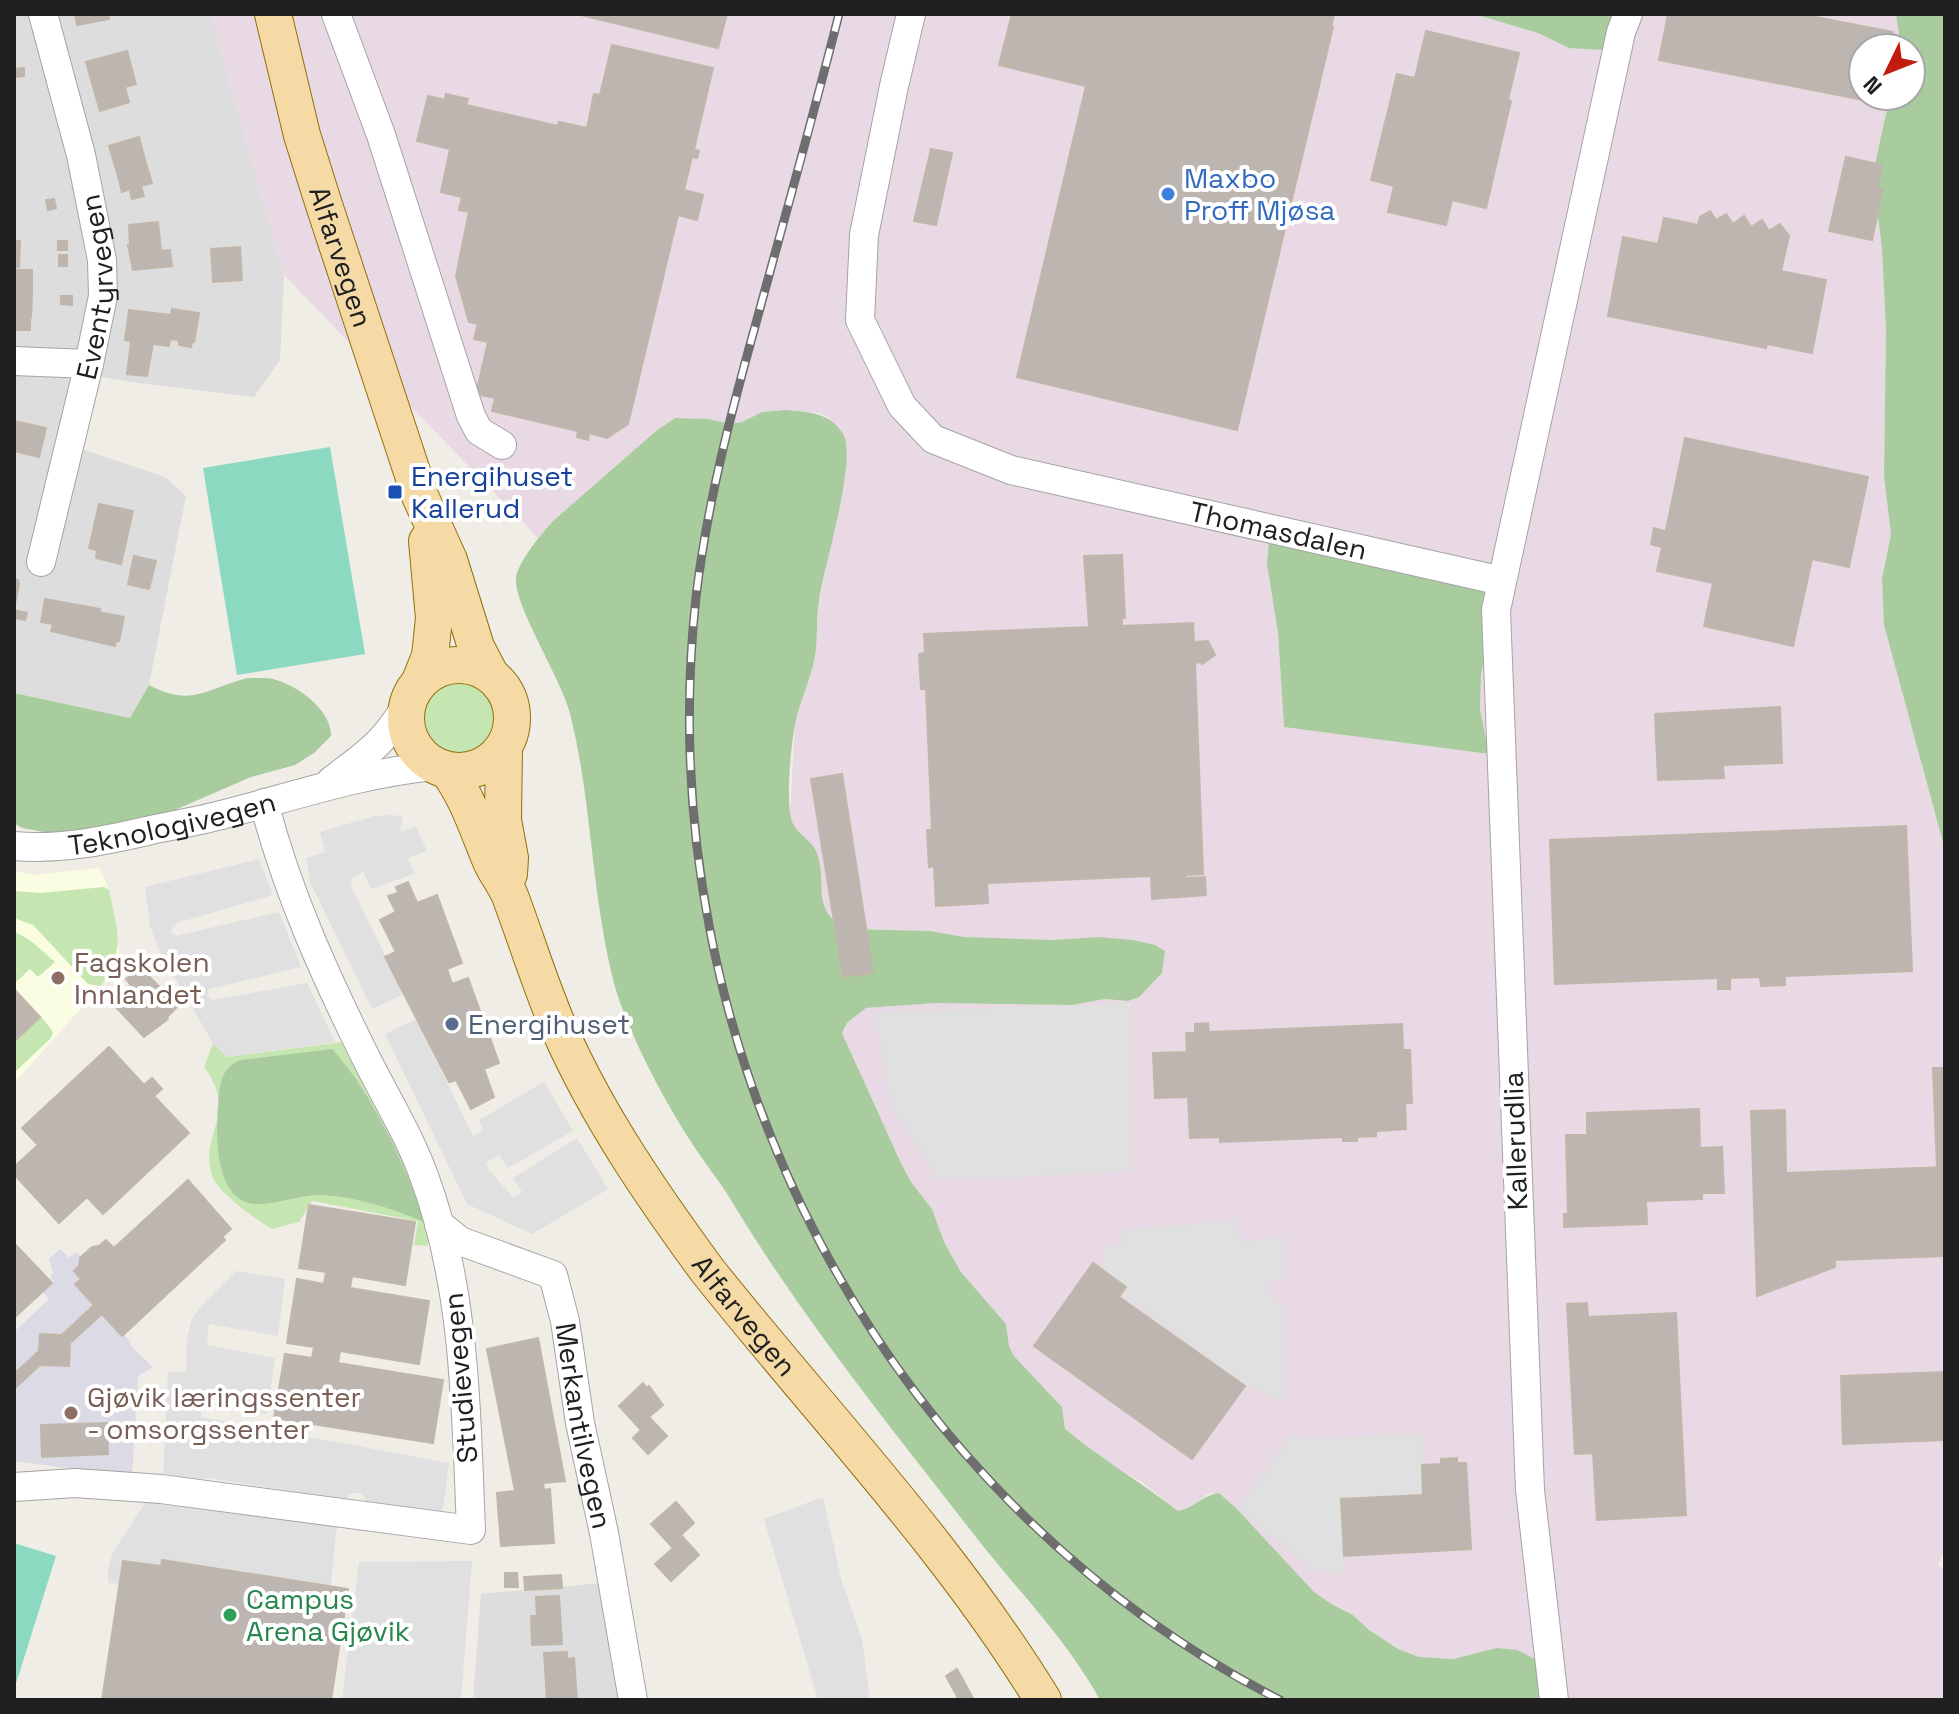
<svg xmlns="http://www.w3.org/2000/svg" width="1959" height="1714" viewBox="0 0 1959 1714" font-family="'Space Grotesk',sans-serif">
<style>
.residential{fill:#dedddd}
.industrial{fill:#e8d9e4;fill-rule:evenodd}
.education{fill:#fbfde2}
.grass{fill:#c6e6b1}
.forest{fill:#a8cc9e}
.pitch{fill:#8bd9c1}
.parking{fill:#e0e0e0}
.plaza{fill:#dcdbe5}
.building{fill:#bdb6b0;stroke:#c0b6aa;stroke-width:2}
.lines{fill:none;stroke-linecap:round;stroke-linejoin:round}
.minor-casing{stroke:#a4a4a4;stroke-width:30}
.major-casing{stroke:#916f0b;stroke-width:38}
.minor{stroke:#fff;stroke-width:28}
.major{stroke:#f6daa6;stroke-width:36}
.rail-casing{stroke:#6e6e6e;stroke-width:9}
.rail{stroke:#fff;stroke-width:6;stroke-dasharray:18;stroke-linecap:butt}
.shop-dot{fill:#3f7fe0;stroke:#fff;stroke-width:3}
.transit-dot{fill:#1a4fb4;stroke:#fff;stroke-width:3}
.education-dot{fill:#8d6e63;stroke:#fff;stroke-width:3}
.service-dot{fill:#5c6f8a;stroke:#fff;stroke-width:3}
.leisure-dot{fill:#2e9e5b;stroke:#fff;stroke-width:3}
.labels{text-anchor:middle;stroke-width:8;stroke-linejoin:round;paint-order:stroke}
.shop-label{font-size:28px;fill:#366cbe;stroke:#fff;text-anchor:start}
.street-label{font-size:28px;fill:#202020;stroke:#fff}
.transit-label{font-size:28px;fill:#164399;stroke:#fff;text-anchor:start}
.education-label{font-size:28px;fill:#785e54;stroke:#fff;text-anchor:start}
.service-label{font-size:28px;fill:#4e5e75;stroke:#fff;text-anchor:start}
.leisure-label{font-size:28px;fill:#27864d;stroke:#fff;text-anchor:start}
</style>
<rect width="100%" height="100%" fill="#f0ede7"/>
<!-- residential -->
<path class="residential" d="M14 14H211L284 275 280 360 254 397 131 382 80 373 69 445 165 477 186 496 149 685 130 718 14 693Z
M602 1583 620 1700H473L481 1594Z"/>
<!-- industrial -->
<path class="industrial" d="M211 14H1474L1538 33 1569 48 1623 14H1896L1901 48H1863V96H1890L1876 159 1874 182 1882 250 1886 329 1884 476 1891 534 1882 579 1884 625 1945 850V1546L1938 1566 1945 1569V1700H1551L1497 1648 1453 1659 1419 1657 1398 1649 1369 1630 1353 1615 1333 1605 1314 1592 1236 1508 1219 1493 1207 1494 1190 1509 1178 1511 1142 1482 1101 1459 1065 1429 1062 1407 1014 1356 1009 1346 1006 1324 961 1272 944 1242 932 1209 911 1182 900 1161 842 1033 847 1023 866 1008 935 1003 1072 1005 1105 999 1128 1001 1155 945 1099 937 1052 940 964 937 930 931 849 929 838 925 824 908 816 851 793 826 790 815 795 723 815 657 819 601 845 478 847 445 829 418 819 413 785 410 762 412 742 422 730 424 709 419 675 418 656 431 553 521 538 538 284 275ZM1267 564 1492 618 1481 675 1480 709 1488 754 1284 727 1278 633Z"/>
<!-- education -->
<path class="education" d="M99 868 107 884 119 952 85 1004 14 1083V871L36 875Z"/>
<!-- grass -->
<path class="grass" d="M420 720a38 38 0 1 1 76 0a38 38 0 1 1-76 0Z
M104 887 109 890C118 933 126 947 101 986L88 984 33 925 14 918V891L40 893Z
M14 931 31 941 55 962 38 977 30 969 14 984Z
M40 1015 53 1032 51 1038 14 1073V1039Z
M341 1042 437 1230 427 1246 414 1245 418 1221 312 1201 299 1222 272 1229C256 1220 217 1192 212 1175 202 1145 221 1127 219 1101 218 1089 211 1076 204 1067L213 1043 227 1057Z"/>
<!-- forest -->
<path class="forest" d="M1474 14H1623L1617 32 1603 50 1569 48 1538 33Z
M1896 14H1945V850L1884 625 1882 579 1891 534 1884 476 1886 329 1882 250 1874 182 1876 159 1890 96H1911V48H1901Z
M785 410C808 412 830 412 843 434 858 458 823 569 819 601 816 619 818 638 815 656 811 678 801 699 796 720 791 742 786 796 791 818 794 833 810 838 816 851 829 880 808 912 849 929L930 931 964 937 1052 940 1099 937 1133 940 1155 945 1165 951 1162 973 1139 997 1128 1001 1105 999 1072 1005 935 1003 866 1008 847 1023 842 1033 900 1161 911 1182 932 1209 944 1242 961 1272 1006 1324 1009 1346 1014 1356 1062 1407 1065 1429C1101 1459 1141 1482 1178 1511 1195 1508 1202 1495 1219 1493L1236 1508 1314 1592 1333 1605 1353 1615 1369 1630 1398 1649 1419 1657 1453 1659 1497 1648 1517 1650 1537 1660 1551 1700H1100C1066 1638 1015 1588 972 1532 887 1423 799 1314 728 1195 717 1178 704 1162 693 1145 665 1102 639 1053 621 1005 611 978 606 948 601 919 590 850 587 778 569 710 560 677 513 603 516 578 518 562 542 533 553 521L656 431 675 418 709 419 730 424 742 422 762 412Z
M1269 541 1466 570 1490 596 1492 618 1481 675 1480 709 1489 754 1284 727 1278 633 1267 564Z
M247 678C253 678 260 678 267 678 293 681 332 709 331 736L314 753 295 765 251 777 145 823 78 838 22 828 14 823V693L130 718 149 685C191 707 204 690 247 678Z
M332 1049C377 1099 400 1159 426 1220L422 1221C390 1208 358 1197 322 1195 299 1194 277 1205 255 1204 214 1202 216 1133 218 1105 220 1085 220 1068 241 1060Z"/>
<!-- pitch -->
<path class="pitch" d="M330 447 365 654 237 675 203 468Z
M14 1543 56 1556 14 1690Z"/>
<!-- parking -->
<path class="parking" d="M393 815 403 817 400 832 416 826 427 851 408 858 414 874 371 889 363 872 353 877 351 886 404 994 372 1009 310 882 306 858 325 852 320 832 374 816Z
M259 859 273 895 177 923 172 927V933L176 936 279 912 301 967 209 989 207 996 212 1000 307 983 335 1042 227 1057 213 1043 159 951 150 926 145 887Z
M1131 1003 1133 1171 1003 1178 938 1179 891 1105 874 1012Z
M416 1019 473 1136 484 1130 479 1120 544 1082 573 1131 508 1168 499 1155 486 1162 489 1170 513 1197 522 1192 513 1178 577 1138 608 1189 532 1234 467 1204 385 1034Z
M1238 1220 1241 1241 1284 1236 1286 1281H1269L1270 1294 1284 1307 1287 1403 1248 1387 1092 1273 1103 1263V1246L1121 1245 1120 1230Z
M236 1271 285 1279 278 1336 209 1324 207 1345 275 1358 267 1414 202 1403 201 1417 449 1463 442 1517 368 1505 362 1493H350L346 1499 209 1478 163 1481 168 1372H186L187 1338 191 1321 200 1307Z
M1423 1434 1424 1494 1341 1499 1345 1577 1310 1567 1238 1510 1290 1435 1304 1438Z
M150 1495 337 1523 331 1586 174 1562 142 1585 108 1583V1570L112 1554Z
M823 1497 842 1582 862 1639 870 1700H818L764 1519Z
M472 1561 461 1700H342L359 1562Z"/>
<!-- plaza -->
<path class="plaza" d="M60 1249 69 1258 76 1252 80 1256 81 1264 75 1270 81 1277 77 1281 130 1341 131 1346 153 1367 138 1376 132 1477 14 1461V1332L49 1299 43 1292 54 1282 50 1277 53 1273 49 1259Z"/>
<!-- building -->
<path class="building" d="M75 14H108L109 19 77 25Z
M577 14H727L718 48Z
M1012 14H1334L1331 27H1333L1237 430 1017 377 1086 86 999 65Z
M1668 14H1800L1893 32 1890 48H1863V96H1880L1879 103 1659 60Z
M1426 31 1519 53 1508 100 1511 101 1486 208 1452 200 1446 225 1388 212 1394 186 1371 180 1397 74 1415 78Z
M612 45 713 68 694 149 699 151 697 158 692 157 684 190 703 195 697 220 678 215 628 424 607 438 589 433 588 440 577 437 578 431 492 411 495 398 476 394 488 342 474 339 478 324 469 322 456 276 469 212 459 210 462 197 441 192 450 149 417 141 428 96 445 100 446 94 468 99 466 105 558 126 559 122 587 128 594 94 600 95Z
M127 51 136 84 125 87 129 102 100 111 86 62Z
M24 68V76L14 77V69Z
M139 137 145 160 116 169 109 146Z
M931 149 952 153 936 225 914 221Z
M1846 157 1882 165 1877 188 1883 189 1872 240 1829 231Z
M145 160 152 183 141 186 144 196 132 199 130 189 122 192 116 169Z
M54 199 56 208 48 210 46 200Z
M1710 211 1716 220 1726 214 1733 224 1744 216 1751 227 1762 220 1769 231 1780 224 1789 236 1781 271 1826 280 1812 353 1767 344 1766 348 1608 316 1623 237 1658 244 1664 218 1698 225 1700 217Z
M158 222 161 251 170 250 172 266 133 270 128 245H130L129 225Z
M14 241H20L19 267H14Z
M58 241H67V250H58Z
M240 247 242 280 213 282 211 249Z
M59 255H67V266H59Z
M14 270H32V294H14Z
M14 294H32L31 318H14Z
M61 296H72V305L61 304Z
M172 309 199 313 194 342H192L191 347 179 345V340L170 339 169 346 153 344 147 376 127 374 131 341 125 340 129 310 171 315Z
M14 318H30V330H14Z
M14 421 46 428 39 457 14 451Z
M1685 438 1868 477 1849 567 1812 559 1793 646 1704 626 1713 583 1657 571 1663 543 1661 547 1651 544 1654 528 1665 531V535Z
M99 504 133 511 121 564 96 558 97 550 89 548Z
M1122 555 1125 618H1122V626L1193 623 1194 642 1208 641 1215 655 1202 664 1201 662 1195 663 1203 874 1185 875 1186 878 1205 877 1206 895 1152 899 1151 876 987 883 988 903 936 906 934 866 929 867 927 830H932L926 689H921L919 654 925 653 924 634 1089 627 1084 556Z
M134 556 156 561 149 589 128 584Z
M14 579 18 580 19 585 14 608Z
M45 599 100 609 99 612 124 617 119 641H116L115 646 51 631 53 624 41 622Z
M14 610 27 613 25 620 14 618Z
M1780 707 1782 763 1723 765 1724 778 1658 780 1655 714Z
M842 774 873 973 843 977 811 779Z
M1906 826 1912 971 1785 976V985L1761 986 1760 977 1730 978V989H1718V978L1555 984 1550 840Z
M408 882 417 903 437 895 462 963 447 969 452 984 468 978 499 1063 484 1069 494 1097 471 1109 456 1080 449 1082 385 957 396 952 380 920 396 912 388 896 398 893 396 887Z
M140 967 178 1006 167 1017 168 1019 144 1037 112 1003 131 985 126 979Z
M14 989 40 1017 14 1042Z
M1208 1023 1209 1032 1402 1024 1403 1050H1410L1412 1103H1405L1406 1129 1376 1131V1136L1357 1137V1141H1343V1137L1220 1142V1137L1190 1138 1188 1097 1155 1098 1153 1053 1187 1052 1186 1033H1195V1024Z
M109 1047 144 1085 152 1078 162 1089 154 1096 189 1133 103 1214 87 1197 59 1223 14 1174V1167L38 1145 22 1128Z
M1933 1068H1945V1167L1937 1168Z
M1699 1109 1700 1148 1722 1147 1724 1193H1702V1199L1646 1201 1647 1224 1564 1227V1214H1568L1566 1135H1587V1113Z
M1785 1110 1786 1173 1945 1167V1256L1835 1260V1267L1757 1296 1751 1111Z
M188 1180 231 1229 222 1237 225 1240 122 1336 75 1284 81 1279 74 1271 79 1266 80 1258 92 1247 99 1246 106 1240 114 1248Z
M309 1205 415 1222 405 1285 352 1276 350 1288 429 1301 419 1364 340 1351 338 1363 443 1380 433 1443 274 1418 285 1354 312 1358 314 1347 287 1343 297 1279 324 1284 326 1272 299 1268Z
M14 1243 52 1283 14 1318Z
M1093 1263 1126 1287 1119 1297 1245 1386 1192 1459 1034 1346Z
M1587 1303 1588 1317 1676 1313 1686 1515 1597 1520 1593 1453 1575 1454 1567 1304Z
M94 1305 102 1314 70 1343 69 1366 40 1365 14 1389V1374L39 1351 40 1334 62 1335Z
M538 1338 565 1481 543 1483 544 1490 550 1489 554 1543 501 1546 497 1493 515 1491 487 1349Z
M1945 1372V1440L1843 1444 1841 1376Z
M643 1383 647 1388 649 1386 663 1405 649 1417 667 1436 648 1454 633 1438 641 1430 619 1406Z
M107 1423 108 1454 42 1457 41 1425Z
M1457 1458V1463H1466L1471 1549 1344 1556 1341 1499 1423 1495 1422 1465 1441 1464V1459Z
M676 1502 694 1523 681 1535 699 1555 671 1581 655 1564 673 1548 651 1524Z
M162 1560 348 1589 331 1700H102L123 1561 161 1566Z
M505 1573H517L518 1587H505Z
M561 1575 562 1588 525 1590 524 1577Z
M559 1596 562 1644 532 1645 531 1616H537L536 1597Z
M567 1652V1659L574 1658 577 1700H547L544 1653Z
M957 1669 974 1700H959L946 1676Z"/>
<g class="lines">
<defs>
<g id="minor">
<path d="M336 14 381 135 471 416 479 431 502 445"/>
<path id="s1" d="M911 14 894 86 864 235 860 320 902 406 933 439 1011 470 1502 581"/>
<path d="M14 361 89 364"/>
<path id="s2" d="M41 562 89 364 103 296 102 260 81 155 43 14"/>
<path d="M331 781C366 754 384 744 407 704"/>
<path id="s3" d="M14 846C60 850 103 841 147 831 173 825 200 821 225 814 295 796 362 773 434 766"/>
<path id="s4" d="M439 1224 460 1241 553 1275 565 1321 580 1423 604 1533 633 1700"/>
<path d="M14 1487 75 1483 161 1489 471 1530C466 1412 466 1289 424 1176 409 1135 385 1096 365 1056 324 973 288 894 264 803"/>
<path d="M1554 1700 1530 1490 1496 610 1621 32 1628 14"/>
</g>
<g id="major">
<path id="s5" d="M273 14 302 135 324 205 420 496 449 560 476 647 490 674"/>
<circle cx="459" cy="718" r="53"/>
<path d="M420 681 430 656 434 618 427 541"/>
<path d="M504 748 503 820 510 858 509 874"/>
<path id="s6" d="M448 771C468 798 477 828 490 859 495 872 505 883 510 896 527 941 541 988 561 1033 599 1118 652 1195 707 1270 820 1412 948 1545 1043 1700"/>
</g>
</defs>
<!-- minor casing -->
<use href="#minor" class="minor-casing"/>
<!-- major casing -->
<use href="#major" class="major-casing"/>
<!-- minor -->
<use href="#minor" class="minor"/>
<!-- major -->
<use href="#major" class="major"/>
<defs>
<path id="rail" d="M839 14C813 117 784 220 756 323 731 413 707 504 696 597 647 1045 876 1493 1280 1700"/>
</defs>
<!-- rail casing -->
<use href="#rail" class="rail-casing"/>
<!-- rail -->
<use href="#rail" class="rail"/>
</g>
<!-- markers -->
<circle class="shop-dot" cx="1168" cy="194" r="8"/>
<rect class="transit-dot" x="387" y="484" width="16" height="16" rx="4"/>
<g class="education-dot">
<circle cx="58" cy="978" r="8"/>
<circle cx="71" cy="1413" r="8"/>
</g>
<circle class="service-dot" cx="452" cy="1024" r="8"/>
<circle class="leisure-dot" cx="230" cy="1615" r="8"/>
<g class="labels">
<!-- shop labels -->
<g class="shop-label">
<text x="1184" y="188">Maxbo<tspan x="1184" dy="32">Proff Mjøsa</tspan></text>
</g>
<!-- street labels -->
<g class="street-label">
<text dy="10" stroke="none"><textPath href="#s5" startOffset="252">Alfarvegen</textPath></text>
<text dy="10" stroke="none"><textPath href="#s2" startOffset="282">Eventyrvegen</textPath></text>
<text dy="10" stroke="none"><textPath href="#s1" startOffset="810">Thomasdalen</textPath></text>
<text dy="10" stroke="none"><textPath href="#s3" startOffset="160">Teknologivegen</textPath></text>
<text transform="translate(1515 1141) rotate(-92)" y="10">Kallerudlia</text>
<text dy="10" stroke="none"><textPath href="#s6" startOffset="624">Alfarvegen</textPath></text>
<text transform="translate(460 1378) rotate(-95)" y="10">Studievegen</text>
<text dy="10" stroke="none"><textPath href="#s4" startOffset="280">Merkantilvegen</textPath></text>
</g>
<!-- transit labels -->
<g class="transit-label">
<text x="411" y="486">Energihuset<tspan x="411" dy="32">Kallerud</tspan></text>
</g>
<!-- education labels -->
<g class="education-label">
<text x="74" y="972">Fagskolen<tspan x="74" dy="32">Innlandet</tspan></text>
<text x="87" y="1407">Gjøvik læringssenter<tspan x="87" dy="32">- omsorgssenter</tspan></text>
</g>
<!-- service labels -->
<g class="service-label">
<text x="468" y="1034">Energihuset</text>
</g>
<!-- leisure labels -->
<g class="leisure-label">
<text x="246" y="1609">Campus<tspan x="246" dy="32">Arena Gjøvik</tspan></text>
</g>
</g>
<!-- border -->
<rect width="1959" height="1714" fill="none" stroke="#202020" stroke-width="32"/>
<!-- north arrow -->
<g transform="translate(1887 72) rotate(227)"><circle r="38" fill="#ffffff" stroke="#a6a6a6" stroke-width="2"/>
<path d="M0-6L14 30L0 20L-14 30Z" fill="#c11d0e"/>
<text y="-12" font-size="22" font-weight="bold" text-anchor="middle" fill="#202020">N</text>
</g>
</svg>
